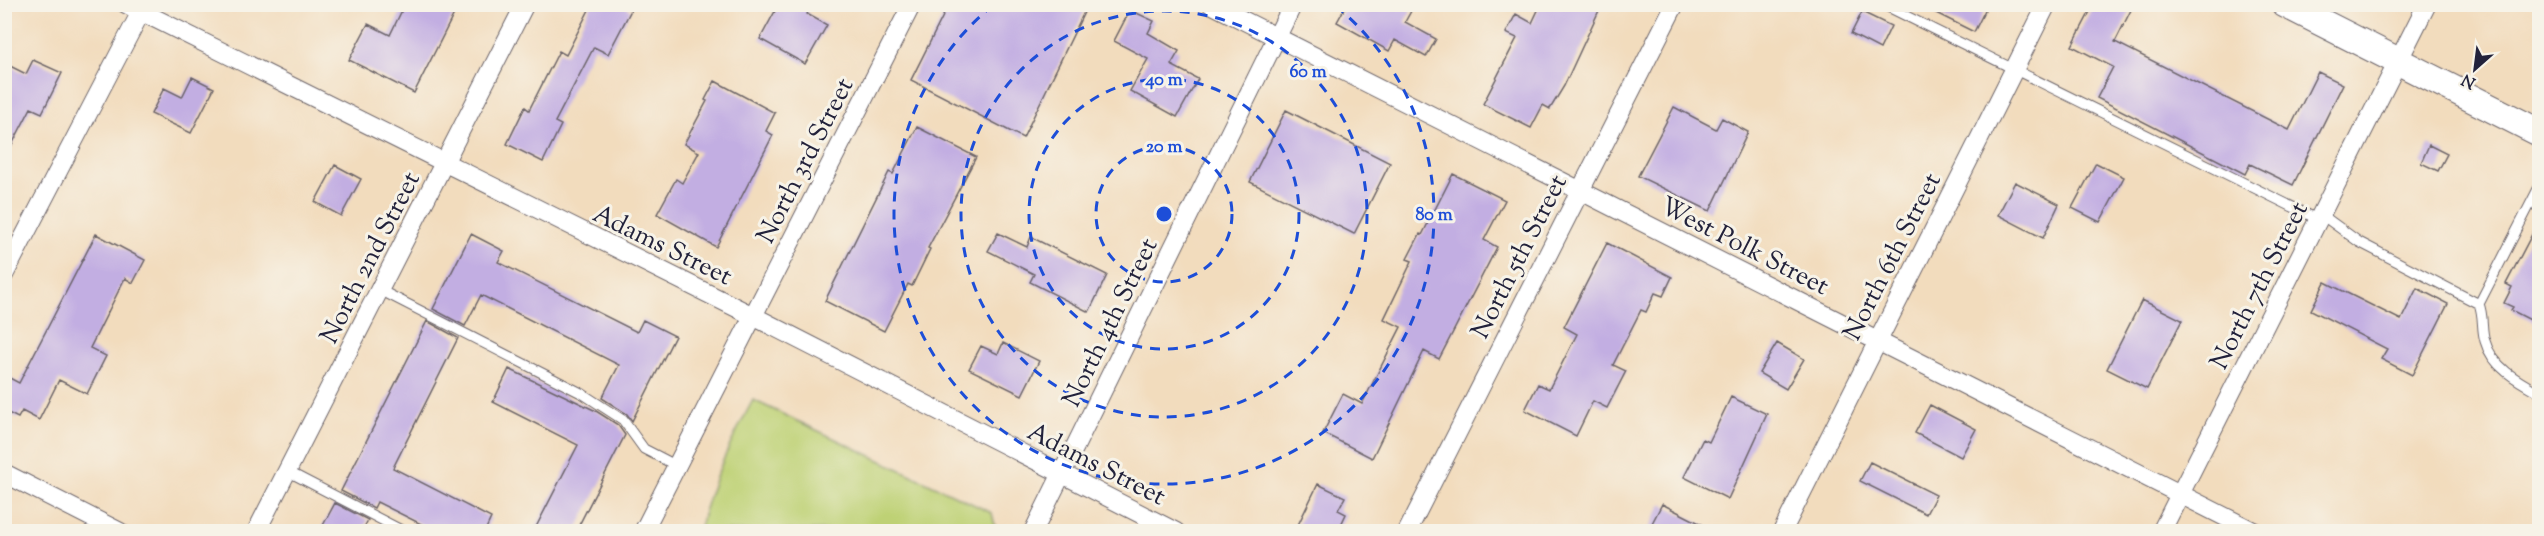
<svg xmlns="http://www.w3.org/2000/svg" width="2544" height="536" viewBox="0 0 2544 536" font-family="'Sorts Mill Goudy',serif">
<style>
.green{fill:#bed174;stroke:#707a58;stroke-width:1.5}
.building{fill:#c2aee2}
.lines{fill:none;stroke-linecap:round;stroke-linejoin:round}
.service-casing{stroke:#6b6368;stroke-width:11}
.minor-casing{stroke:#6b6368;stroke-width:20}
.secondary-casing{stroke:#6b6368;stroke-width:29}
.service{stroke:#fff;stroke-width:9}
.minor{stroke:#fff;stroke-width:18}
.secondary{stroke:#fff;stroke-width:27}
.ring{fill:none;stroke:#1d4ed8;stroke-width:3;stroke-dasharray:10 8}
.labels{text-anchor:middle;stroke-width:6;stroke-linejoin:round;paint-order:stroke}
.street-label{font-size:26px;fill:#22223b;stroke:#f7f3e8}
.centre{fill:#1d4ed8;stroke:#f7f3e8;stroke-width:3}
.ring-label{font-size:18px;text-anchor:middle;font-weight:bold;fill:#1d4ed8;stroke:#f7f3e8;stroke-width:6;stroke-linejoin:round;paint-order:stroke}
</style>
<rect width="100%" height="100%" fill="#f7f3e8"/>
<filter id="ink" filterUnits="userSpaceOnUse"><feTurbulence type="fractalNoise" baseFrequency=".0167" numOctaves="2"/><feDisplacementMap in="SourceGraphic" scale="12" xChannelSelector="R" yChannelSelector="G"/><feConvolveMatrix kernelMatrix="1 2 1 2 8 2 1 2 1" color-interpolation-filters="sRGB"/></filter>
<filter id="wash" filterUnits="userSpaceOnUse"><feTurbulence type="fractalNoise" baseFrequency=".008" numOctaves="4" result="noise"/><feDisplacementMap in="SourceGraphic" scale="24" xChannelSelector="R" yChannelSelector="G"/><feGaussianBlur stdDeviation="1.35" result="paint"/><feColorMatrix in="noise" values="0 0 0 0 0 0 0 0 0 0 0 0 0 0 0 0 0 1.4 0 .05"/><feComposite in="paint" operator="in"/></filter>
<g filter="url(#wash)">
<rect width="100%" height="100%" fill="#f2dcbd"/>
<!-- green -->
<path class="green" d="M753 400 992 513 996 530 699 531C710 484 730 443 753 400Z"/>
<g id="blocks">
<!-- building -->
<path class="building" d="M405 4H459L414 93 349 60 368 24 390 35Z
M592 4H620L631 10 608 54 594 47 555 122 561 125 543 162 507 144 525 107 529 110 559 51 566 55Z
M779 4H812L807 14 827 25 805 64 760 39Z
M949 4H1088L1023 138 911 80Z
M1347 4H1400L1411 11 1405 22 1436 39 1426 57 1395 40 1389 51 1337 22Z
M1541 4H1602L1564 86 1550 109 1543 105 1531 128 1483 104 1517 38 1506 33 1516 14 1532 23Z
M1918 4H1988L1974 32Z
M2094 4H2134L2115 42 2289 130 2318 72 2343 84 2293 185 2250 164 2245 174 2097 98 2113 67 2072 46Z
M1130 10 1154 21 1148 33 1179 51 1171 65 1198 79 1177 117 1130 91 1148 59 1114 41Z
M1862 12 1891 26 1880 49 1851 34Z
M33 60 62 73 42 113 31 108 4 160V63L26 74Z
M192 77 214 88 191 133 151 114 164 88 182 97Z
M715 81 775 113 766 131 773 135 716 247 657 214 676 179 682 183 699 152 684 144 707 101 705 100Z
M1674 107 1716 129 1722 118 1748 132 1710 211 1638 176Z
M1286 110 1390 163 1354 234 1250 182Z
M917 127 976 157 928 248 930 249 912 286 908 284 884 331 825 301 889 172 893 174Z
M2429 145 2447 154 2438 171 2421 163Z
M2096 163 2124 177 2100 222 2072 208Z
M335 165 361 179 341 216 315 202Z
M1453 174 1505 200 1484 240 1497 247 1439 359 1424 351 1372 458 1323 433 1343 394 1362 404 1401 327 1384 319 1412 261 1407 259 1420 234 1422 235Z
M2015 182 2059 204 2043 238 1998 215Z
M2540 219V325L2511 310 2513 307 2504 303 2512 287 2506 284Z
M998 233 1027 247 1031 237 1107 275 1089 312 1030 282 1034 274 988 251Z
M96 234 145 260 133 283 125 278 90 348 106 356 87 394 59 380 39 420 22 411 18 418 4 411V375L19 383Z
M471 234 504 251 498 262 637 332 643 320 675 336 632 421 627 414 602 398 619 365 481 295 465 326 433 309Z
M1607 243 1672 277 1663 296 1655 293 1646 312 1641 310 1613 365 1626 371 1607 408 1593 401 1576 436 1525 410 1538 384 1549 389 1577 334 1564 327Z
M2325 282 2401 320 2417 288 2448 304 2412 375 2381 359 2387 349 2311 310Z
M2142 300 2182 320 2147 389 2107 369Z
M427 321 458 338 393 468 491 518 485 531H435L377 502 374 508 341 491Z
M1003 343 1039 361 1022 395 969 369 981 346 998 354Z
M1777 343 1804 359 1786 389 1759 373Z
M509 369 596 411 618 425 625 435 576 531H534L578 445 493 402Z
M1731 397 1767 414 1728 499 1684 477 1703 439 1709 442Z
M1930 405 1976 429 1961 457 1915 433Z
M1870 462 1936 495 1926 514 1860 481Z
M1318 484 1345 497 1338 510 1346 514 1338 531H1295Z
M335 503 368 520 362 531H320Z
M1662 504 1715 531H1648Z"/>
</g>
</g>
<g filter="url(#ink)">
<use href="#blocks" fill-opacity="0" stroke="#6b6368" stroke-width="1.5"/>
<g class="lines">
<defs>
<path id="service" d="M1882 4 2319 220
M2322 215 2359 242 2479 304C2484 316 2481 329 2485 341 2492 367 2518 381 2540 393
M380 290 583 394 623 420 644 449 677 466
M2479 304 2540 185
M287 471 405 532"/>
<path id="minor" d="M126 4 753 316 1176 532
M1211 4 2255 532
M4 275 145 4
M4 473 120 532
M256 532 525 4
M643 532 912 4
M1033 532 1293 4
M1407 532 1675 4
M1782 532 2047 4
M2161 532 2427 4"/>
<path id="secondary" d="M2285 4 2540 133"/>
</defs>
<!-- service casing -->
<use href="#service" class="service-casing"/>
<!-- minor casing -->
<use href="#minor" class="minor-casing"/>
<!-- secondary casing -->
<use href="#secondary" class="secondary-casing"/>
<!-- service -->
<use href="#service" class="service"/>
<!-- minor -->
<use href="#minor" class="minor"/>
<!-- secondary -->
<use href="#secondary" class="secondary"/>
</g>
</g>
<!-- distance rings -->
<g class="ring">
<circle cx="1164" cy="214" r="68"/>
<circle cx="1164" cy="214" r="135"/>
<circle cx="1164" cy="214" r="203"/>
<path d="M1336 6A270 270 0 1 1 992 6"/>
</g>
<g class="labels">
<!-- street labels -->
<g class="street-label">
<text transform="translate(804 160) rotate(-63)" y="9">North 3rd Street</text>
<text transform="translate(663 244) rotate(26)" y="9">Adams Street</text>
<text transform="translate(1745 245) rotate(27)" y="9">West Polk Street</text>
<text transform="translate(1518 256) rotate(-63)" y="9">North 5th Street</text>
<text transform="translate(1891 256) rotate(-63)" y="9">North 6th Street</text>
<text transform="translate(369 257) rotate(-63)" y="9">North 2nd Street</text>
<text transform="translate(2258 285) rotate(-63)" y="9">North 7th Street</text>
<text transform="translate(1109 322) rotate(-64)" y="9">North 4th Street</text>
<text transform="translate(1097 463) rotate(27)" y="9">Adams Street</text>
</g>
</g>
<circle cx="1164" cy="214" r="9" class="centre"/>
<g class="ring-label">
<text x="1308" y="77">60 m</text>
<text x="1164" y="85">40 m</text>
<text x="1164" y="152">20 m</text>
<text x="1434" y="220">80 m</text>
</g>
<!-- margin -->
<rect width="2544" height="536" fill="none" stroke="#f7f3e8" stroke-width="24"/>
<!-- north arrow -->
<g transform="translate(2475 69) rotate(208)" stroke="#f7f3e8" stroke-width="4.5" paint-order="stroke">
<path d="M0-4.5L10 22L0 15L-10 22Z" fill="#22223b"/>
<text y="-9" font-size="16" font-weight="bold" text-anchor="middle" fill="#22223b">N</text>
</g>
</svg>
